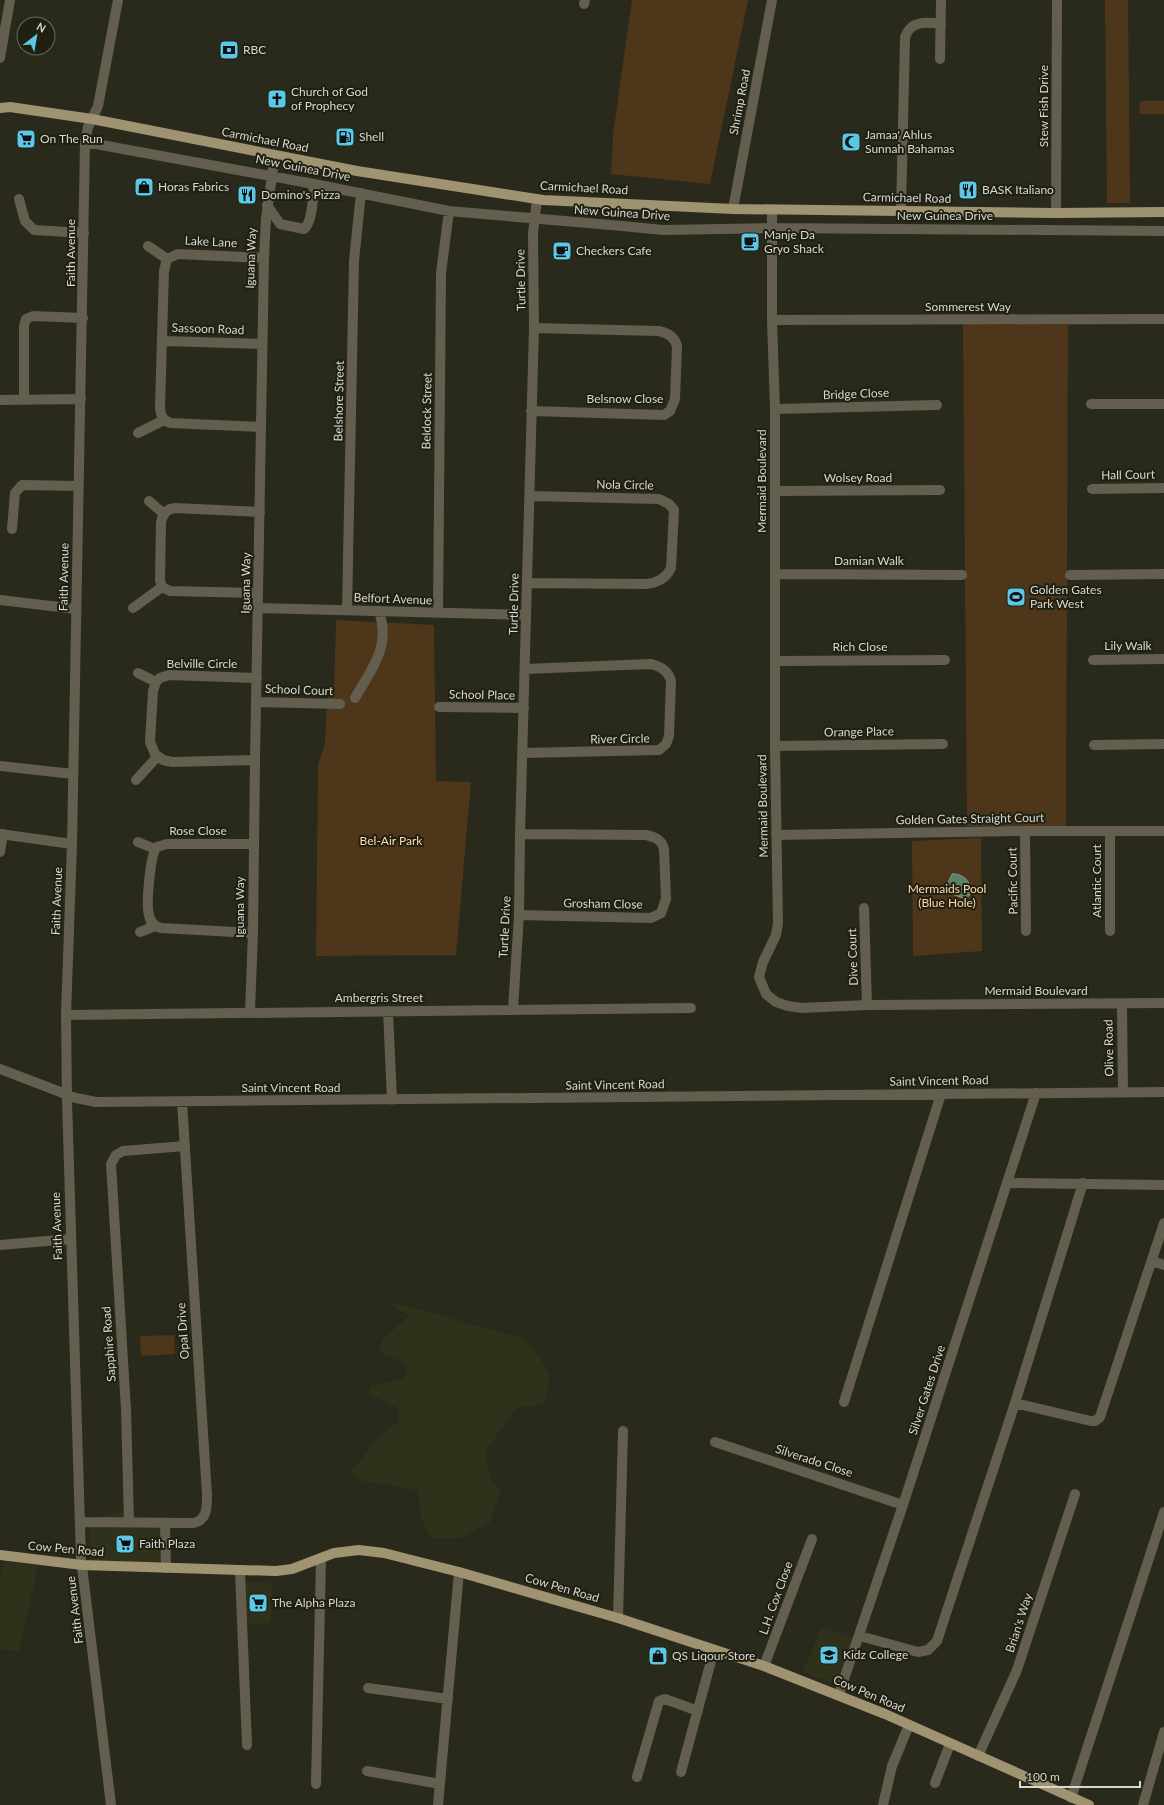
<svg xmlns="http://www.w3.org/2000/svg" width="1164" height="1805" viewBox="0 0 1164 1805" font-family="Lato,sans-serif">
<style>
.built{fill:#2f311b}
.green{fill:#4e361b}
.water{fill:#5b8067;stroke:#809a86}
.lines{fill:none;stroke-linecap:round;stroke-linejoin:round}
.minor{stroke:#645e4e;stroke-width:10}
.major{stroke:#9f9372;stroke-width:10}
.labels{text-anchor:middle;stroke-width:4;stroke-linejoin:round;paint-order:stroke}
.poi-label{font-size:12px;fill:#d7d8cf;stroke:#1f2012;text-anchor:start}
.street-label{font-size:12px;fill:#d7d8cf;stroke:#1f2012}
.park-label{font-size:12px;fill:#ffd8ae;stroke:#1f2012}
</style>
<rect width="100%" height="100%" fill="#292a1b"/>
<!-- built -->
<path class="built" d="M391 1304 407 1306 521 1338 536 1352 550 1374 545 1404 516 1408 485 1452 491 1478 501 1492 490 1523 460 1538 431 1539 421 1519 418 1490 358 1480 350 1470 360 1461 379 1436 398 1422 399 1409 368 1393 372 1385 405 1379 407 1363 379 1352 382 1340 409 1316Z
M124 1511 125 1524 160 1527 161 1564 90 1561 89 1520Z
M4 1561 38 1566 19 1652 0 1649V1580Z
M245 1582 272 1583 271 1623 245 1624Z
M822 1627 854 1638 837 1685 803 1672Z"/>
<!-- green -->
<path class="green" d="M632 0H748L710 184 611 174 613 134Z
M1105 0H1128L1130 203H1107Z
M1140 101H1164V114H1139Z
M963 324 1068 325 1066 826H967Z
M336 620 434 625 436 781 471 782 456 955 316 956 318 764 325 744 327 699 334 690Z
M981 838 982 951 913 956 912 841Z
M174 1335 175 1354 141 1356 140 1336Z"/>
<!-- water -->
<path class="water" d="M952 874C964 873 974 884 969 896L963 898 952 894 948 883Z"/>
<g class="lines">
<!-- minor -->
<path class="minor" d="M584 4 585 0
M0 58 10 0
M940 59 941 0
M85 142 314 184 449 211 622 226 663 230 773 228 1164 231
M19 199 25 221 34 230 84 233
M267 205 280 224 304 229C313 222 313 195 314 184
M733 209 772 0
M772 210V320L775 409V746L778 923 776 935 763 962 759 977 766 994 776 1002 788 1006 802 1008 867 1005 1164 1003
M901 211 905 37C911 20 927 22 941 24
M1056 213 1057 0
M148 246 167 259
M772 320 1164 319
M163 341 262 344
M0 400 81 399
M24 400V326L26 319 33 316 83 318
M1091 404H1164
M775 409 937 405
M531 411 664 415 670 411 675 399 677 346C675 337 668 333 659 331L534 328
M260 427 170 423C162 420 160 414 160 406L164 271 167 259 178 254 264 258
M138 433 164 420
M1092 489 1164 488
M775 491 940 490
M149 501 164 514
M12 529 15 493 22 485 79 486
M775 574 962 575
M1070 575 1164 574
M527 583 646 584C657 583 666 579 671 568L674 510 669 504 659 499 530 496
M258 593 170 591 162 587 160 580 161 523C162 514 167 509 175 508L260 512
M0 600 76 609
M133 608 162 587
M258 608 526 615
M347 610 354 261 361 193
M438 613 441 273 449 211
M1093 660 1164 659
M775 661 945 660
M138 673 156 682
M355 698C372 668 391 647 379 611
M257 702 340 704
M439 707 524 708
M1094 745 1164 744
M775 746 943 744
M523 753 659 750 666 744 669 736 671 681C668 670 660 666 650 664L525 669
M255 760 172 762 163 760 155 754 150 742 153 691 156 682 160 678 169 675 257 678
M0 766 73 774
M136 780 157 757
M1025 831 1026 931
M0 834 72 844
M776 835 1025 831H1164
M138 842 155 849
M0 852 3 834
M864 908 867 1005
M519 915 651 918 661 913 666 899 664 849C662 840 655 837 646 835L520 834
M1110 931V831
M140 932 155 926
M253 933 161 928C154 926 150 922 149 915 146 905 150 854 157 847L167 844H253
M1122 1004 1123 1092
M513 1009 519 915 520 834 534 328 533 233 537 199
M250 1011 253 933 255 760 264 258 266 218 275 155
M388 1011 392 1100
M66 1015 691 1008
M0 1069 76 1098 96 1102 1164 1092
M1008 1183 1164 1185
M0 1245 71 1239
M1152 1261 1164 1265
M844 1402 941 1094
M1015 1403 1091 1421H1095L1100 1417 1164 1223
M715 1442 903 1505
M81 1522 194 1523C207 1520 207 1507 207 1495L182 1102
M129 1522 126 1409 111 1164 116 1155 123 1151 185 1146
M165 1523 166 1568
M240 1571 247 1745
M618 1618 623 1431
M860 1636 918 1652 928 1650 937 1641 1015 1403 1083 1183
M764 1666 812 1539
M368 1688 448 1699
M839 1694 903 1505 1036 1093
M978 1756 1017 1670 1075 1494
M367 1771 440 1784
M681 1772 714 1650
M637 1777 659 1701 665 1699 698 1711
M935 1783 950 1744
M316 1784 321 1558
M1071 1798 1164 1512
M111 1805 81 1558 67 1100 66 1015 72 844 85 142 88 127 98 106 118 0
M438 1805 459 1572
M883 1805 892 1766 909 1725
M1143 1805 1164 1732"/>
<!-- major -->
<path class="major" d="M0 108 10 107 92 119 357 171 543 200 733 209 1056 213 1164 212
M0 1555 82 1565 276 1571 292 1569 334 1553 359 1550 384 1553 459 1572 618 1618 764 1666 885 1714 1089 1805"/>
</g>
<!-- icons -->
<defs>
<symbol id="bank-square" viewBox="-11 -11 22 22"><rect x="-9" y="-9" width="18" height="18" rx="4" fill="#5bc8e7" stroke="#1f2012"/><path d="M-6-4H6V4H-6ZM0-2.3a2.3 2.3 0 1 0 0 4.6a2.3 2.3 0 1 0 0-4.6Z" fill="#111"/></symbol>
<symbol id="church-square" viewBox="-11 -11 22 22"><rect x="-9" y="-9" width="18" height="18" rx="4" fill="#5bc8e7" stroke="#1f2012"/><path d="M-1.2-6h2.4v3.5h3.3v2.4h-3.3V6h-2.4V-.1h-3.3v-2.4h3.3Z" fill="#111"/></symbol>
<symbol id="fuel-square" viewBox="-11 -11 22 22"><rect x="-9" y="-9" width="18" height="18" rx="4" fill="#5bc8e7" stroke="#1f2012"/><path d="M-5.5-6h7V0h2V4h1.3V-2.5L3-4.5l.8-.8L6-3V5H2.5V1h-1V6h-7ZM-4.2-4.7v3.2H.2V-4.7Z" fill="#111"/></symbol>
<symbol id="supermarket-square" viewBox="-11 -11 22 22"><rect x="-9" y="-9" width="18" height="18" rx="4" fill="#5bc8e7" stroke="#1f2012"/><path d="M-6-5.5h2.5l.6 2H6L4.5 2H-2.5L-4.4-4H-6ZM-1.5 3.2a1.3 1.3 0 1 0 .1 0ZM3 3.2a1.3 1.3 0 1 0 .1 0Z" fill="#111"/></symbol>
<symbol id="mosque-square" viewBox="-11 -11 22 22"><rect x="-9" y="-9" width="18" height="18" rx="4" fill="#5bc8e7" stroke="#1f2012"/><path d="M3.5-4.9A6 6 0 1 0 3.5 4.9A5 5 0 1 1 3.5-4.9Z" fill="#111"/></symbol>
<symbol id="shop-square" viewBox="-11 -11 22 22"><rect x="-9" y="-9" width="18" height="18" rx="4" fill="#5bc8e7" stroke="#1f2012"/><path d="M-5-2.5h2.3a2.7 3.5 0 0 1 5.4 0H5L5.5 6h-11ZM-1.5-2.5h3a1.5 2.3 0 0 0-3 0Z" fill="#111"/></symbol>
<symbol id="restaurant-square" viewBox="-11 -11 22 22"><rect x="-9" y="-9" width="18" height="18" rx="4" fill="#5bc8e7" stroke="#1f2012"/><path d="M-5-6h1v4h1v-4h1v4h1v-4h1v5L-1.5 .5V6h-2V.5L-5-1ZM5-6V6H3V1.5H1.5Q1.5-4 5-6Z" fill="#111"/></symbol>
<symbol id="cafe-square" viewBox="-11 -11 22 22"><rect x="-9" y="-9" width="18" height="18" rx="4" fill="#5bc8e7" stroke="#1f2012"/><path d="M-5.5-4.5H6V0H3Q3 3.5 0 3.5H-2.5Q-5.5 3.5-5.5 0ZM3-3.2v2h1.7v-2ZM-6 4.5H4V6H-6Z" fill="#111"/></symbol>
<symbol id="stadium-square" viewBox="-11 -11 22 22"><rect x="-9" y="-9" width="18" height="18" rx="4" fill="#5bc8e7" stroke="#1f2012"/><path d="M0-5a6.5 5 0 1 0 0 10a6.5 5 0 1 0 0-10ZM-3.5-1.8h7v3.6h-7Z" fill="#111"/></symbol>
<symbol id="school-square" viewBox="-11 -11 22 22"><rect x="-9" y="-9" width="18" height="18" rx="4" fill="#5bc8e7" stroke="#1f2012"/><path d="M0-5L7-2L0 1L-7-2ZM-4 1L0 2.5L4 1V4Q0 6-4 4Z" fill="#111"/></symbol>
</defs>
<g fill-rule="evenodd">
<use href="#bank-square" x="218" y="39" width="22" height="22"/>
<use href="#church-square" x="266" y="88" width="22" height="22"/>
<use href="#fuel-square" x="334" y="126" width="22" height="22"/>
<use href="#supermarket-square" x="15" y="128" width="22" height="22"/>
<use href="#mosque-square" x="840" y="131" width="22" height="22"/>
<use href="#shop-square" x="133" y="176" width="22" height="22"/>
<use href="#restaurant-square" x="957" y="179" width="22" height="22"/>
<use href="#restaurant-square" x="236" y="184" width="22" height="22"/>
<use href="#cafe-square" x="739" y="231" width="22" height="22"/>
<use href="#cafe-square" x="551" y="240" width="22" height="22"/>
<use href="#stadium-square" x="1005" y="586" width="22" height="22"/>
<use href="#supermarket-square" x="114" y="1533" width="22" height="22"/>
<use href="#supermarket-square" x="247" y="1592" width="22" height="22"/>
<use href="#school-square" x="818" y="1644" width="22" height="22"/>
<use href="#shop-square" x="647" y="1645" width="22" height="22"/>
</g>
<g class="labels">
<!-- poi labels -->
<g class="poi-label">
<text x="243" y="54">RBC</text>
<text x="291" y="96">Church of God<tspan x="291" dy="14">of Prophecy</tspan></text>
<text x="865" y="139">Jamaa' Ahlus<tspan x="865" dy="14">Sunnah Bahamas</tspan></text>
<text x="359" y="141">Shell</text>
<text x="40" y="143">On The Run</text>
<text x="158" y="191">Horas Fabrics</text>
<text x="982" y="194">BASK Italiano</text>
<text x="261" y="199">Domino's Pizza</text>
<text x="764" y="239">Manje Da<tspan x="764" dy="14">Gryo Shack</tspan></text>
<text x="576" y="255">Checkers Cafe</text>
<text x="1030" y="594">Golden Gates<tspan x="1030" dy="14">Park West</tspan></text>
<text x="139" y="1548">Faith Plaza</text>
<text x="272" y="1607">The Alpha Plaza</text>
<text x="843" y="1659">Kidz College</text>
<text x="672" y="1660">QS Liqour Store</text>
</g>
<!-- street labels -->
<g class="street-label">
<text transform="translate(740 102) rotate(-79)" y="4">Shrimp Road</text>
<text transform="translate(1044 106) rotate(-90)" y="4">Stew Fish Drive</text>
<text transform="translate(265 140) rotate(11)" y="4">Carmichael Road</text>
<text transform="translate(303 168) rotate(11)" y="4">New Guinea Drive</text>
<text transform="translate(584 188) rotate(3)" y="4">Carmichael Road</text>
<text transform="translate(907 198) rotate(1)" y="4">Carmichael Road</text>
<text transform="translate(622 213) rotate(4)" y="4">New Guinea Drive</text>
<text x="945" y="220">New Guinea Drive</text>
<text transform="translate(211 242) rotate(3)" y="4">Lake Lane</text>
<text transform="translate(71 253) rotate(-90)" y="4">Faith Avenue</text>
<text transform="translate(251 258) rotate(-88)" y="4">Iguana Way</text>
<text transform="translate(521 280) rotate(-91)" y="4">Turtle Drive</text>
<text x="968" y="311">Sommerest Way</text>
<text transform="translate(208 329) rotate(2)" y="4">Sassoon Road</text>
<text transform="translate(856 394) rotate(-2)" y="4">Bridge Close</text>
<text x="625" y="403">Belsnow Close</text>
<text transform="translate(339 401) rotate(-89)" y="4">Belshore Street</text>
<text transform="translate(427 411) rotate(-89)" y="4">Beldock Street</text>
<text transform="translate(1128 475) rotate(-1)" y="4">Hall Court</text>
<text x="858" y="482">Wolsey Road</text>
<text transform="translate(762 481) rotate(-90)" y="4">Mermaid Boulevard</text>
<text transform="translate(625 485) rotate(1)" y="4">Nola Circle</text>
<text x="869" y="565">Damian Walk</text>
<text transform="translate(64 577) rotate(-89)" y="4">Faith Avenue</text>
<text transform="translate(246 583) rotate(-89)" y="4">Iguana Way</text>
<text transform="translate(393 599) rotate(2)" y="4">Belfort Avenue</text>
<text transform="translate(514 604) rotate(-89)" y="4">Turtle Drive</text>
<text x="1128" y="650">Lily Walk</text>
<text x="860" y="651">Rich Close</text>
<text x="202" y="668">Belville Circle</text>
<text transform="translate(299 690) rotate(2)" y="4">School Court</text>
<text transform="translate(482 695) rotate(1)" y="4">School Place</text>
<text transform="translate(859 732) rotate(-1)" y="4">Orange Place</text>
<text transform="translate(620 739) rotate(-1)" y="4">River Circle</text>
<text transform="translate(763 806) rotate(-91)" y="4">Mermaid Boulevard</text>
<text transform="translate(970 819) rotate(-1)" y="4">Golden Gates Straight Court</text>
<text x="198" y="835">Rose Close</text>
<text transform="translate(1013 881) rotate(-91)" y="4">Pacific Court</text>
<text transform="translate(1097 881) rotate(-90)" y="4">Atlantic Court</text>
<text transform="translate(57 901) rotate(-88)" y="4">Faith Avenue</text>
<text transform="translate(603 904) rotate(1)" y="4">Grosham Close</text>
<text transform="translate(240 907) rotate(-90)" y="4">Iguana Way</text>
<text transform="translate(505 927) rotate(-87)" y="4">Turtle Drive</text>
<text transform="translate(853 957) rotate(-92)" y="4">Dive Court</text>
<text x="1036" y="995">Mermaid Boulevard</text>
<text x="379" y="1002">Ambergris Street</text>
<text transform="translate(1109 1048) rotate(-91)" y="4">Olive Road</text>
<text transform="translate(939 1081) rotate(-1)" y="4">Saint Vincent Road</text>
<text transform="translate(615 1085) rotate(-1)" y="4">Saint Vincent Road</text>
<text x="291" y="1092">Saint Vincent Road</text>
<text transform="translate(57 1226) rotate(-92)" y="4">Faith Avenue</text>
<text transform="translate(183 1331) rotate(-94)" y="4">Opal Drive</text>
<text transform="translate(109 1344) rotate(-94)" y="4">Sapphire Road</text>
<text transform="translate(927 1390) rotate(-72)" y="4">Silver Gates Drive</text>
<text transform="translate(814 1461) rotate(18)" y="4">Silverado Close</text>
<text transform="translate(66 1549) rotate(5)" y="4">Cow Pen Road</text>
<text transform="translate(562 1588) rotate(16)" y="4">Cow Pen Road</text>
<text transform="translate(776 1598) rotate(-70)" y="4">L.H. Cox Close</text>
<text transform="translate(75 1610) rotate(-97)" y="4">Faith Avenue</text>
<text transform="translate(1019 1623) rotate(-72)" y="4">Brian's Way</text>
<text transform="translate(869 1694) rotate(23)" y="4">Cow Pen Road</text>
</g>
<!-- park labels -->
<g class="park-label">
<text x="391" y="845">Bel-Air Park</text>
<text x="947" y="893">Mermaids Pool<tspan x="947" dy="14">(Blue Hole)</tspan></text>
</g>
</g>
<!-- north arrow -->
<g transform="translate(36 36) rotate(31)"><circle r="19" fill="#1f2012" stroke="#696a5e"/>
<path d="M0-3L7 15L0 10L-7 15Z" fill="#5bc8e7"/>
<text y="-6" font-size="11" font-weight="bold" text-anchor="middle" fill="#d7d8cf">N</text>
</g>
<!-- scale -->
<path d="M1020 1781v6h120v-6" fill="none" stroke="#d7d8cf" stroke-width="2"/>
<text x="1026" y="1781" font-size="12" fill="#d7d8cf" stroke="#1f2012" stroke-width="3" paint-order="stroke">100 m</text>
</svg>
